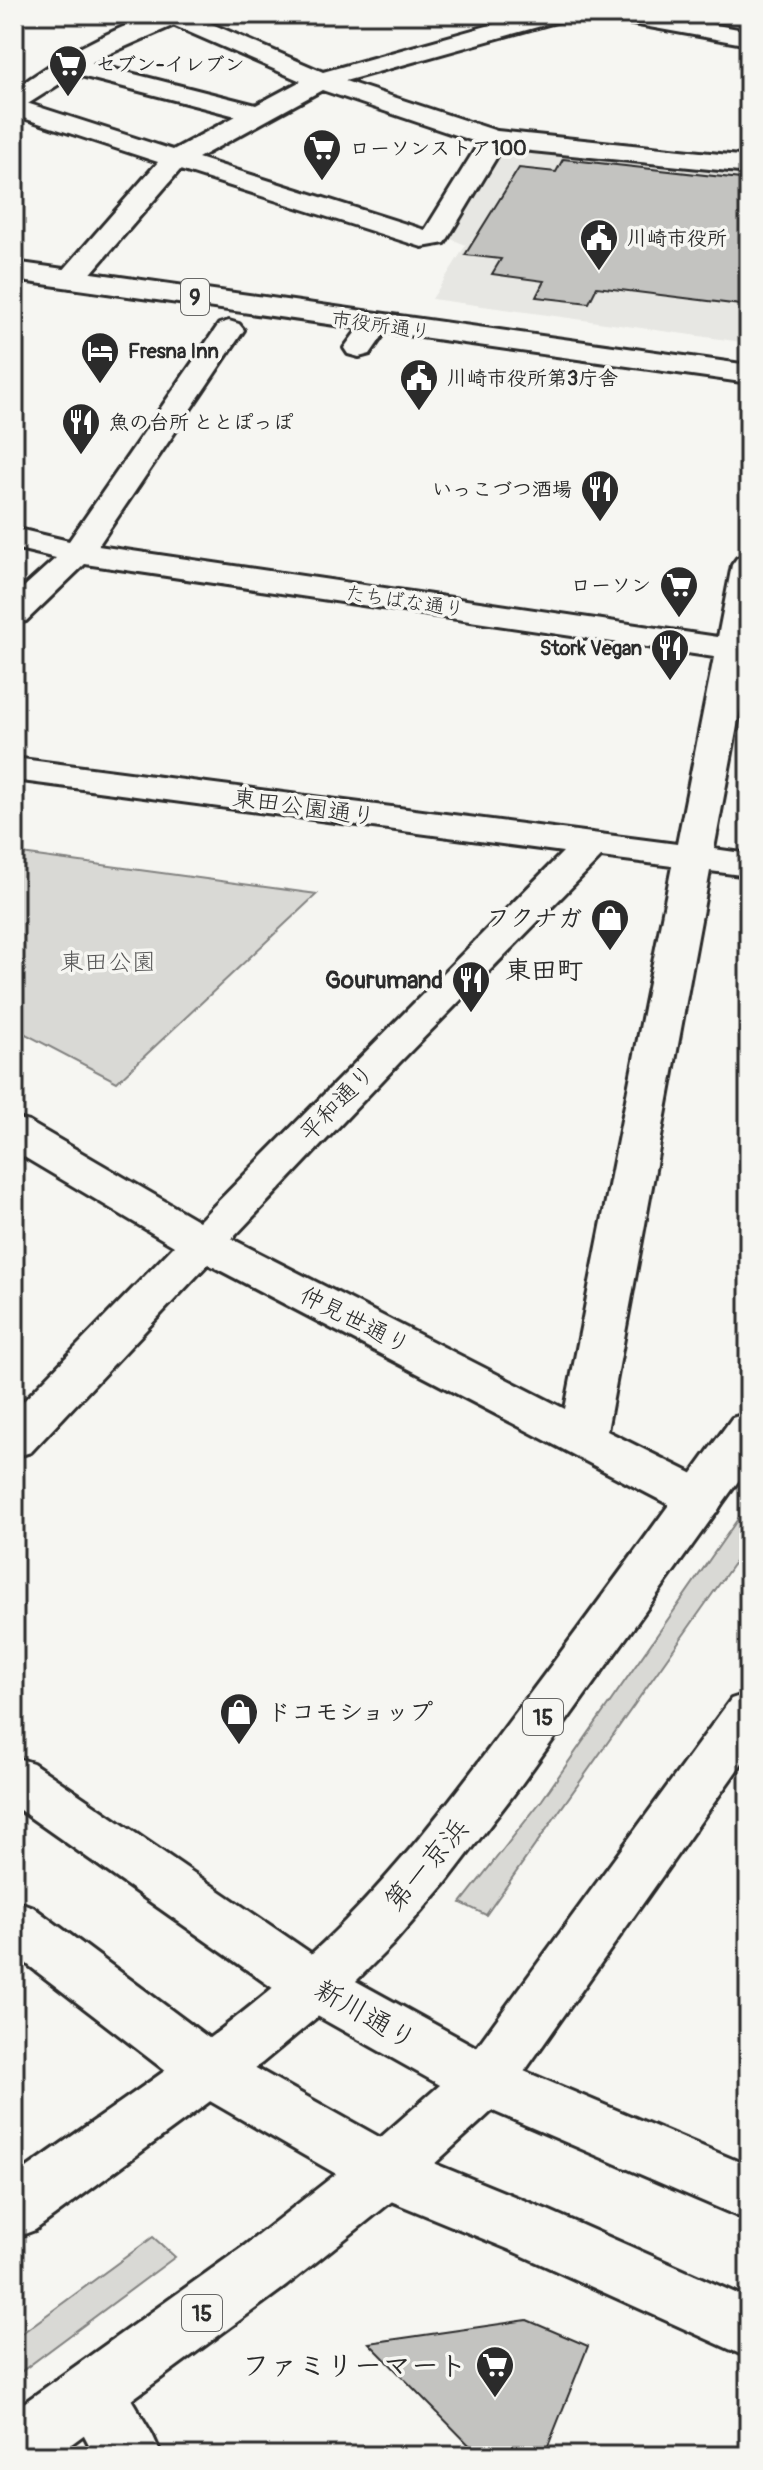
<svg xmlns="http://www.w3.org/2000/svg" width="763" height="2470" viewBox="0 0 763 2470" font-family="Pangolin,'Klee One',sans-serif">
<style>
.built{fill:#e7e7e3}
.green{fill:#d9d9d5;stroke:#828280;stroke-width:2}
.building{fill:#c3c3c0;stroke:#2b2b2b;stroke-width:2}
.lines{fill:none;stroke-linecap:round;stroke-linejoin:round}
.street-casing{stroke:#2b2b2b;stroke-width:6}
.secondary-casing{stroke:#2b2b2b;stroke-width:6}
.primary-casing{stroke:#2b2b2b;stroke-width:6}
.highway-casing{stroke:#2b2b2b;stroke-width:6}
.street{fill:#f6f6f2;fill-rule:evenodd}
.secondary{fill:#f6f6f2;fill-rule:evenodd}
.primary{fill:#f6f6f2;fill-rule:evenodd}
.highway{fill:#f6f6f2;fill-rule:evenodd}
.labels{text-anchor:middle;stroke-width:7;stroke-linejoin:round;paint-order:stroke}
.far-poi-label{font-size:20px;font-weight:bold;fill:#2b2b2b;stroke:#f6f6f2;text-anchor:start}
.far-street-label{font-size:20px;fill:#2b2b2b;stroke:#f6f6f2}
.shield{fill:#f6f6f2;stroke:#686867;stroke-width:2}
.shield-label{font-size:22px;font-weight:bold;fill:#2b2b2b}
.street-label{font-size:24px;fill:#2b2b2b;stroke:#f6f6f2}
.poi-label{font-size:24px;font-weight:bold;fill:#2b2b2b;stroke:#f6f6f2;text-anchor:end}
.park-label{font-size:24px;fill:#565656;stroke:#f6f6f2}
.neighbourhood-label{font-size:26px;font-weight:bold;fill:#2b2b2b;stroke:#f6f6f2}
.near-street-label{font-size:28px;fill:#2b2b2b;stroke:#f6f6f2}
.near-poi-label{font-size:28px;font-weight:bold;fill:#2b2b2b;stroke:#f6f6f2;text-anchor:end}
</style>
<rect width="100%" height="100%" fill="#f6f6f2"/>
<filter id="ink" filterUnits="userSpaceOnUse"><feTurbulence type="fractalNoise" baseFrequency=".0125" numOctaves="2"/><feDisplacementMap in="SourceGraphic" scale="16" xChannelSelector="R" yChannelSelector="G"/><feConvolveMatrix kernelMatrix="1 2 1 2 8 2 1 2 1" color-interpolation-filters="sRGB"/></filter>
<g filter="url(#ink)">
<!-- built -->
<path class="built" d="M509 146 749 173V343L432 299 466 245 451 239 450 231 498 148Z"/>
<!-- green -->
<path class="green" d="M14 853 317 894 117 1082 14 1028Z
M749 1503V1542L486 1915 461 1903 542 1800Z
M153 2237 175 2257 14 2377V2339Z"/>
<!-- building -->
<path class="building" d="M563 159 749 180V306L597 287 589 303 536 297 544 281 492 274 501 259 465 255 519 168 556 172Z
M527 2320 588 2346 544 2456H480L369 2343Z"/>
<g class="lines">
<defs>
<path id="street" d="M156 14H189L323 72 530 14H569L566 19 345 81 497 131 749 157V173L502 148 445 243 422 247 180 170 81 285 71 288 61 285 57 279 61 273 158 162 14 115V99L173 150 236 116 58 70 54 65 58 60 67 57 256 105 301 81 159 19ZM322 90 479 143 425 230 198 158Z
M604 14H657L749 31V45L616 21 607 19Z
M376 315 386 318 391 324 370 354 359 357 348 354 344 348 366 318Z
M229 321 239 324 244 330 98 546 718 637 732 565 737 558 749 555V662L714 849 749 854V876L710 871 607 1431 717 1486 724 1499 717 1512 700 1517 683 1512 208 1264 31 1452 14 1457V1411L174 1246 14 1151V1118L29 1122 199 1221 563 852 14 780V758L677 844 714 657 85 564 26 621 14 624V596L56 558 14 548V528L69 541 219 324ZM601 857 672 866 565 1409 232 1239 399 1063Z
M93 2363 115 2372 152 2434 162 2456H95L62 2393 71 2372Z"/>
<path id="secondary" d="M156 14H191L188 19 102 57 23 107 14 110V90C57 58 105 32 156 14Z
M14 1757 33 1763 334 1969 505 2063 749 2166V2221L465 2099 294 2003 14 1806Z
M14 1900 33 1907 229 2053 406 2152 550 2211 749 2299V2358L508 2249 364 2190 189 2089 14 1954Z"/>
<path id="primary" d="M14 262 749 365V383L14 280Z"/>
<path id="highway" d="M749 1413V1466L520 1786 445 1884 392 1945 334 2003 262 2063 35 2230 14 2238V2177C119 2102 229 2032 323 1943 396 1873 457 1792 517 1711 590 1614 661 1516 732 1418Z
M749 1693V1753L505 2099 406 2190 286 2286 55 2456H14V2410L244 2246 364 2152 465 2063 731 1699Z"/>
</defs>
<!-- street casing -->
<use href="#street" class="street-casing"/>
<!-- secondary casing -->
<use href="#secondary" class="secondary-casing"/>
<!-- primary casing -->
<use href="#primary" class="primary-casing"/>
<!-- highway casing -->
<use href="#highway" class="highway-casing"/>
<!-- street -->
<use href="#street" class="street"/>
<!-- secondary -->
<use href="#secondary" class="secondary"/>
<!-- primary -->
<use href="#primary" class="primary"/>
<!-- highway -->
<use href="#highway" class="highway"/>
</g>
</g>
<!-- icons -->
<defs>
<symbol id="supermarket-pin" viewBox="-11 -11 22 30"><path d="M0 17L-7.5 6A9.5 9.5 0 1 1 7.5 6Z" fill="#2b2b2b" stroke="#f6f6f2"/><path d="M-6-5.5h2.5l.6 2H6L4.5 2H-2.5L-4.4-4H-6ZM-1.5 3.2a1.3 1.3 0 1 0 .1 0ZM3 3.2a1.3 1.3 0 1 0 .1 0Z" fill="#fff"/></symbol>
<symbol id="civic-pin" viewBox="-11 -11 22 30"><path d="M0 17L-7.5 6A9.5 9.5 0 1 1 7.5 6Z" fill="#2b2b2b" stroke="#f6f6f2"/><path d="M-.6-6.5H3V-4.5H.6V-3L4-1V1h2V6H-6V1h2V-1L-.6-3ZM-1.2 2.5V6h2.4V2.5Z" fill="#fff"/></symbol>
<symbol id="hotel-pin" viewBox="-11 -11 22 30"><path d="M0 17L-7.5 6A9.5 9.5 0 1 1 7.5 6Z" fill="#2b2b2b" stroke="#f6f6f2"/><path d="M-6-4.5h1.5V1H6V5H4.5V3h-9V5H-6ZM-4 0a1.8 1.8 0 1 1 3.6 0ZM.5 0V-2.5h3Q6-2.5 6 0Z" fill="#fff"/></symbol>
<symbol id="restaurant-pin" viewBox="-11 -11 22 30"><path d="M0 17L-7.5 6A9.5 9.5 0 1 1 7.5 6Z" fill="#2b2b2b" stroke="#f6f6f2"/><path d="M-5-6h1v4h1v-4h1v4h1v-4h1v5L-1.5 .5V6h-2V.5L-5-1ZM5-6V6H3V1.5H1.5Q1.5-4 5-6Z" fill="#fff"/></symbol>
<symbol id="shop-pin" viewBox="-11 -11 22 30"><path d="M0 17L-7.5 6A9.5 9.5 0 1 1 7.5 6Z" fill="#2b2b2b" stroke="#f6f6f2"/><path d="M-5-2.5h2.3a2.7 3.5 0 0 1 5.4 0H5L5.5 6h-11ZM-1.5-2.5h3a1.5 2.3 0 0 0-3 0Z" fill="#fff"/></symbol>
</defs>
<g fill-rule="evenodd">
<use href="#supermarket-pin" x="46" y="42" width="44" height="60"/>
<use href="#supermarket-pin" x="300" y="126" width="44" height="60"/>
<use href="#civic-pin" x="577" y="216" width="44" height="60"/>
<use href="#hotel-pin" x="78" y="329" width="44" height="60"/>
<use href="#civic-pin" x="397" y="356" width="44" height="60"/>
<use href="#restaurant-pin" x="59" y="400" width="44" height="60"/>
<use href="#restaurant-pin" x="578" y="467" width="44" height="60"/>
<use href="#supermarket-pin" x="657" y="563" width="44" height="60"/>
<use href="#restaurant-pin" x="648" y="626" width="44" height="60"/>
<use href="#shop-pin" x="588" y="896" width="44" height="60"/>
<use href="#restaurant-pin" x="449" y="958" width="44" height="60"/>
<use href="#shop-pin" x="217" y="1690" width="44" height="60"/>
<use href="#supermarket-pin" x="473" y="2343" width="44" height="60"/>
</g>
<g class="labels">
<!-- far-poi labels -->
<g class="far-poi-label">
<text x="96" y="71">セブン-イレブン</text>
<text x="350" y="155">ローソンストア100</text>
<text x="627" y="245">川崎市役所</text>
<text x="128" y="358">Fresna Inn</text>
<text x="447" y="385">川崎市役所第3庁舎</text>
<text x="109" y="429">魚の台所 ととぽっぽ</text>
<text x="572" y="496" text-anchor="end">いっこづつ酒場</text>
<text x="651" y="592" text-anchor="end">ローソン</text>
<text x="642" y="655" text-anchor="end">Stork Vegan</text>
</g>
<!-- far-street labels -->
<g class="far-street-label">
<text transform="translate(381 325) rotate(8)" y="7">市役所通り</text>
<text transform="translate(405 601) rotate(8)" y="7">たちばな通り</text>
</g>
<!-- shield labels -->
<g class="shield">
<rect x="181" y="279" width="28" height="36" rx="6"/>
<rect x="523" y="1699" width="40" height="36" rx="6"/>
<rect x="182" y="2295" width="40" height="36" rx="6"/>
</g>
<g class="shield-label">
<text x="195" y="305">9</text>
<text x="543" y="1725">15</text>
<text x="202" y="2321">15</text>
</g>
<!-- street labels -->
<g class="street-label">
<text transform="translate(304 807) rotate(8)" y="8">東田公園通り</text>
<text transform="translate(337 1103) rotate(-46)" y="8">平和通り</text>
<text transform="translate(355 1320) rotate(27)" y="8">仲見世通り</text>
</g>
<!-- poi labels -->
<g class="poi-label">
<text x="582" y="926">フクナガ</text>
<text x="443" y="988">Gourumand</text>
<text x="267" y="1720" text-anchor="start">ドコモショップ</text>
</g>
<!-- park labels -->
<g class="park-label">
<text x="108" y="970">東田公園</text>
</g>
<!-- neighbourhood labels -->
<g class="neighbourhood-label">
<text x="544" y="979">東田町</text>
</g>
<!-- near-street labels -->
<g class="near-street-label">
<text transform="translate(426 1864) rotate(-49)" y="10">第一京浜</text>
<text transform="translate(366 2014) rotate(30)" y="10">新川通り</text>
</g>
<!-- near-poi labels -->
<g class="near-poi-label">
<text x="467" y="2375">ファミリーマート</text>
</g>
</g>
<!-- margin -->
<rect width="763" height="2470" fill="none" stroke="#f6f6f2" stroke-width="48"/>
<rect x="24" y="24" width="715" height="2422" fill="none" stroke="#2b2b2b" stroke-width="3" filter="url(#ink)"/>
</svg>
